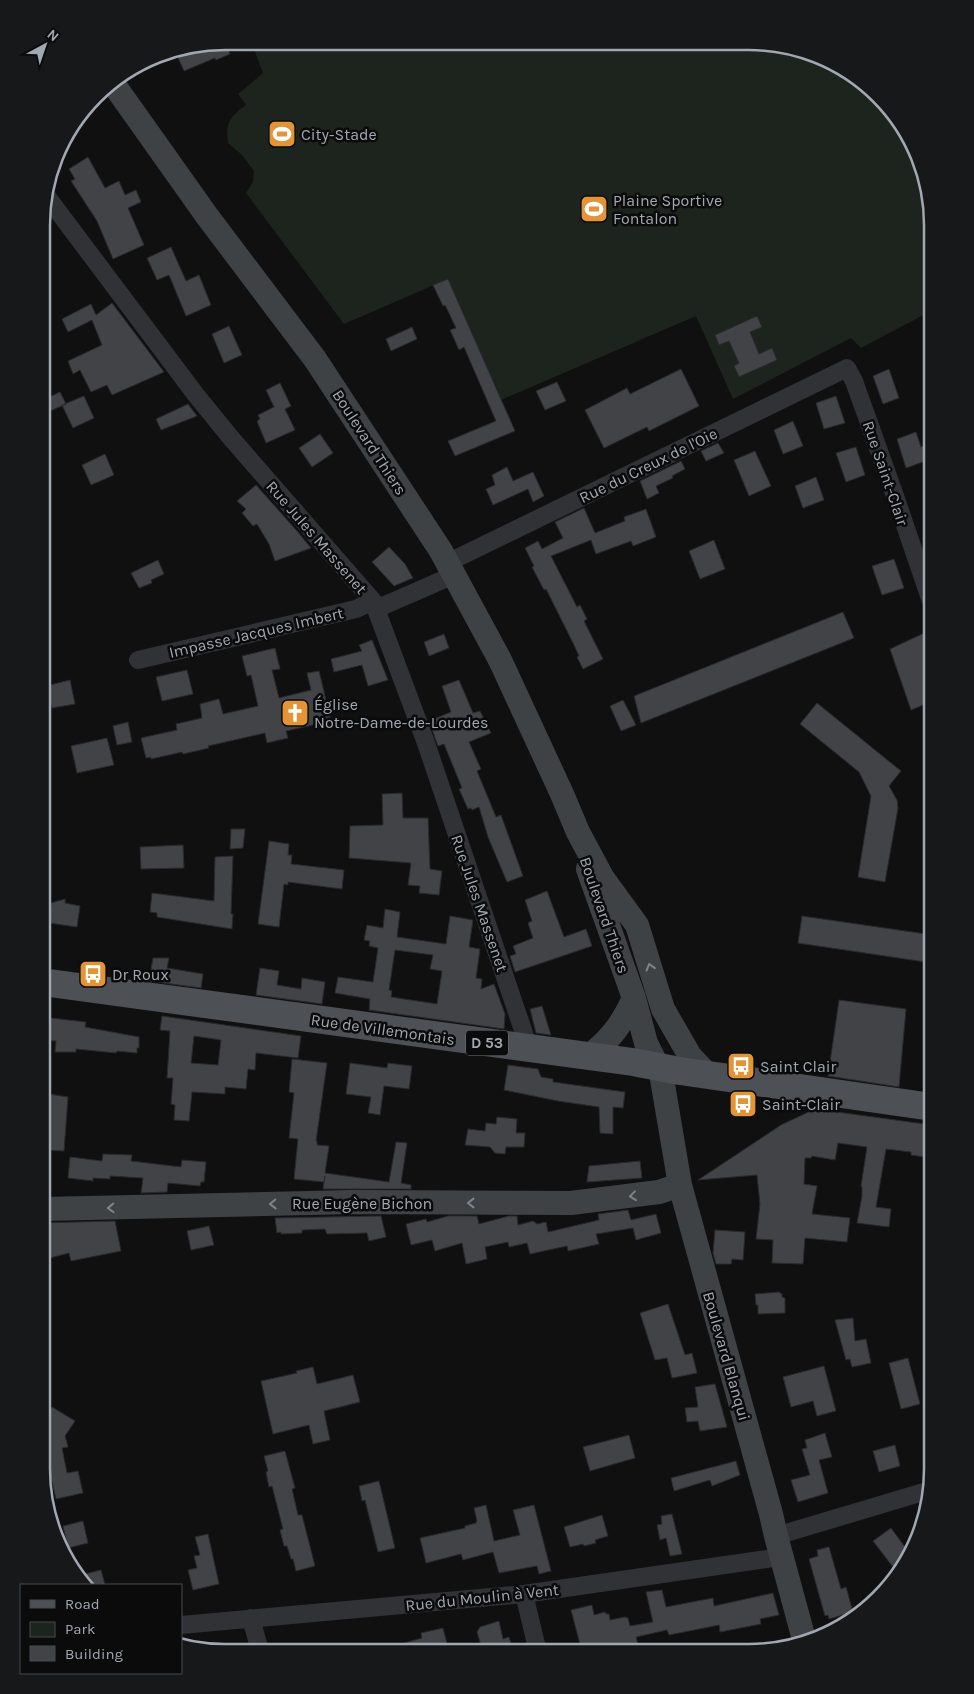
<svg xmlns="http://www.w3.org/2000/svg" width="974" height="1694" viewBox="0 0 974 1694" font-family="Karla,sans-serif">
<style>
.green{fill:#1d231d}
.building{fill:#414347;stroke:#2a2a2d;fill-rule:evenodd}
.lines{fill:none;stroke-linecap:round;stroke-linejoin:round}
.street{stroke:#313236;stroke-width:18}
.secondary{stroke:#3f4245;stroke-width:24}
.primary{stroke:#4d5054;stroke-width:28}
.oneway{stroke:#7f848b}
.labels{text-anchor:middle;stroke-width:5;stroke-linejoin:round;paint-order:stroke}
.shield{fill:#0b0b0c;stroke:#757980;stroke-width:1}
.shield-label{font-size:15px;font-weight:bold;fill:#a2a8b1}
.poi-label{font-size:16px;fill:#a2a8b1;stroke:#0b0b0c;text-anchor:start}
.street-label{font-size:16px;fill:#a2a8b1;stroke:#0b0b0c}
.rim{fill:none;stroke:#a2a8b1;stroke-width:2.5}
</style>
<rect width="100%" height="100%" fill="#101011"/>
<!-- green -->
<path class="green" d="M251 41 785 45 830 60 870 87 902 123 923 166 933 225V310L861 348 851 338 733 399 696 316 501 400 448 279 344 324 246 193 253 182 254 171 242 155 228 143C225 123 230 116 246 105L238 94 263 73Z"/>
<!-- building -->
<path class="building" d="M225 41 230 54 216 60 215 58 184 71 175 51Z
M88 157 105 188 119 181 125 195 136 190 141 202 128 208 144 245 113 259 97 221 71 181 75 179 69 169Z
M171 247 186 281 199 275 211 305 186 316 169 275 157 280 147 258Z
M448 279 515 431 455 456 448 441 496 421 464 347 459 350 450 330 456 328 445 305 443 306 433 285Z
M112 303 164 372 112 395 107 385 91 392 80 370 73 374 68 361 102 345 92 320 68 332 62 319 91 304 96 315Z
M757 316 762 327 750 332 759 354 772 348 777 360 739 377 734 366 739 363 729 341 719 345 715 335Z
M229 326 242 355 224 363 212 334Z
M412 327 417 339 391 351 386 339Z
M681 369 699 406 649 431 647 427 604 448 585 410 627 388 630 394Z
M889 369 899 398 883 404 873 376Z
M557 382 566 401 545 410 536 391Z
M280 383 291 406 285 409 295 430 266 443 257 421 260 419 258 415 274 407 266 390Z
M60 392 66 404 43 414V400Z
M84 396 94 418 73 428 62 405Z
M836 396 845 423 824 429 816 403Z
M188 404 197 416 161 430 156 419Z
M793 421 803 446 783 454 774 430Z
M916 432 921 447 926 444 931 459 906 468 897 439Z
M320 434 333 453 312 467 299 448Z
M718 443 724 453 706 461 701 451Z
M856 447 865 475 846 482 836 453Z
M755 451 771 486 749 496 734 460Z
M105 454 114 475 91 485 82 465Z
M681 461 685 469 672 476 673 478 656 486 659 493 647 499 640 481Z
M507 467 513 481 533 472 544 496 533 502 528 489 493 505 486 489 495 485 492 475Z
M816 477 824 500 803 508 795 486Z
M256 485 297 531 311 548 275 561 269 544 257 524 253 526 242 513 246 509 237 501Z
M584 508 595 533 625 521 624 517 646 509 656 537 633 546 631 541 596 554 591 540 551 556 577 607 580 605 587 619 584 621 603 659 583 669 577 657 579 656 574 645 546 589 544 590 532 567 534 566 525 548 538 541 542 549 563 538 555 522Z
M714 540 725 569 700 579 689 551Z
M389 547 405 564 413 578 394 586 372 562Z
M894 559 904 588 882 595 872 566Z
M158 560 164 574 151 580 152 583 139 588 131 573Z
M843 612 854 638 641 723 634 696Z
M933 629V701L911 710 890 649Z
M444 634 449 648 429 656 424 642Z
M372 640 388 680 368 686 362 665 334 672 331 659 362 651 359 645Z
M275 648 280 669 272 670 279 698 311 690 307 673 319 671 331 721 286 731 288 738 267 743 265 733 208 746 209 748 183 754 182 752 151 759V757L146 758 141 738 177 730 176 724 202 718 200 704 219 699 223 714 258 706 251 675 247 676 242 656Z
M187 670 193 694 162 701 156 677Z
M70 680 75 704 52 708 46 686Z
M459 680 473 713 480 711 491 733 469 742 481 769 477 771 496 817 501 815 523 876 507 882 488 837 479 807 472 810 471 808 468 809 459 789 462 788 444 744 438 746 429 721 451 712 442 686Z
M623 700 636 725 621 731 610 706Z
M817 703 901 771 889 786 897 800 898 808 885 882 858 877 871 796 859 772 800 724Z
M128 722 132 742 117 745 113 726Z
M107 738 114 765 77 773 71 746Z
M402 793 403 818H428L430 869 442 871 439 895 419 893 420 886 408 885 411 863 349 858 350 826 383 825 382 794Z
M231 829H245L243 848 230 849Z
M269 841 289 844 288 855H292L291 864 344 870 342 889 288 882V885L284 884 279 927 258 924Z
M183 845 184 868 141 869 140 847Z
M233 856 231 914H233L232 929 157 917V913L150 912 152 893 214 901 215 857Z
M547 891 564 937 586 929 592 946 515 972 510 956 516 954 513 946 533 938 528 923 532 921 525 900Z
M65 899V903L80 906 77 927 49 923 51 903Z
M385 909 400 912 397 937 446 944 450 916 473 920 469 947 480 949 476 978 482 979 481 989 494 984 505 1014 504 1029 369 1010 370 999 335 993 338 977 373 982 378 948 369 946 370 941 364 940 367 925 383 928ZM395 950 433 955 430 969 442 971 437 1004 391 997 392 991 389 990Z
M802 916 933 935 932 963 798 943Z
M153 958H169L167 968 203 974 201 988 149 981Z
M260 968 279 971 277 985 301 989 302 978 325 982 322 1004 256 995Z
M839 1000 906 1009 899 1087 828 1076Z
M542 1006 551 1035 536 1033 530 1009Z
M162 1016 301 1036 298 1058 256 1053 255 1070 248 1069 246 1089 225 1087V1094L192 1092 189 1121 174 1120 175 1105 171 1104 173 1078H167L170 1031 160 1030ZM194 1036 221 1040 218 1065 191 1063Z
M42 1017 86 1022 85 1027 139 1037V1048H137V1053L117 1051 116 1053 76 1049V1052H55L56 1041 42 1040Z
M292 1059 327 1063 316 1141H317V1145L329 1146 325 1173 389 1182 396 1142 407 1143 401 1183 411 1185V1189H323L325 1176 324 1182 294 1179 298 1139 289 1138 294 1093 289 1092Z
M350 1063 387 1068 388 1063 412 1066 409 1089 384 1086 380 1115 368 1113 371 1097 346 1094Z
M508 1065 538 1069 541 1077 553 1079V1082L625 1092 623 1108 613 1107V1134L600 1133 599 1107 558 1101 504 1090Z
M42 1093 68 1097 64 1151 44 1150 45 1142 42 1141Z
M815 1109 932 1125V1158L911 1155V1152L886 1149 876 1207 891 1209 889 1227 857 1223 862 1196V1187L861 1186 867 1147 838 1143 835 1160 812 1156 811 1158H805L804 1184 817 1186 812 1214 850 1218 847 1242 805 1238 803 1264 772 1263 773 1240 756 1239 760 1204 757 1175 698 1180 781 1125Z
M497 1117 517 1119 516 1133H525L524 1147H506L505 1154 495 1153 490 1147 465 1145 468 1129 485 1131 486 1123 496 1124Z
M103 1154 132 1155 131 1161 181 1167 182 1160 206 1162 204 1182H201L200 1186 168 1183 167 1192 141 1193 143 1178 110 1176V1179L93 1178V1181L68 1178 70 1157 102 1161Z
M640 1161 642 1178 587 1182 589 1166Z
M628 1210 631 1220 656 1214 661 1233 636 1240 633 1228 596 1234 599 1244 568 1251 567 1246 530 1254 527 1243 509 1247 508 1242 485 1247 487 1259 466 1264 462 1243 435 1251 432 1240 411 1245 406 1224 426 1219 427 1222 448 1216H477L479 1224 509 1216H517L518 1225 533 1221 537 1224 546 1222 548 1232 599 1220 598 1214Z
M381 1216 386 1237 369 1241 367 1233 327 1234 325 1229 302 1230V1233L281 1234V1232L277 1233 275 1218Z
M115 1221 121 1251 71 1261 69 1253 42 1260V1223Z
M209 1226 214 1245 191 1250 187 1231Z
M715 1230 745 1232 743 1260 732 1259 731 1264H716L713 1253Z
M779 1292 782 1294V1297L785 1298V1313L758 1314V1305H756L755 1294Z
M668 1304 685 1355 692 1353 697 1373 672 1378 667 1358 655 1360 640 1313Z
M853 1318 855 1341 866 1339 871 1363 852 1367 850 1359 846 1360 835 1320Z
M908 1358 920 1404 901 1409 889 1363Z
M824 1366 836 1411 817 1416 813 1401 791 1407 783 1377Z
M313 1367 317 1384 353 1375 360 1402 324 1411 330 1440 313 1444 309 1425 273 1434 261 1381 297 1373 296 1371Z
M715 1384 727 1427 700 1431 698 1421 687 1422 685 1408 698 1407 695 1387Z
M52 1407 75 1421 65 1436 68 1447 62 1448 67 1473 78 1471 83 1493 56 1499 41 1436V1426Z
M825 1433 832 1457 819 1460 828 1493 798 1502 791 1480 810 1475 802 1449 807 1448 805 1440Z
M629 1435 635 1458 590 1471 583 1447Z
M895 1445 900 1466 879 1472 873 1451Z
M285 1451 295 1488 292 1489 298 1515H302L315 1566 296 1571 293 1559H291L287 1546H284L280 1530 283 1529 272 1486 269 1487 266 1472 268 1471 264 1456Z
M736 1461 740 1475 712 1486 710 1480 674 1491 671 1478Z
M379 1481 395 1548 378 1552 365 1500 362 1501 359 1486Z
M486 1505 494 1541 520 1535 513 1510 534 1505 551 1571 539 1574 537 1566 499 1573 493 1552 463 1560 461 1554 426 1563 420 1538 465 1528V1526L476 1523 477 1521 474 1508Z
M672 1514 682 1554 670 1556 666 1538 660 1540 657 1525 662 1524 661 1516Z
M602 1515 608 1536 595 1540 596 1543 584 1546 583 1544 570 1547 564 1527Z
M83 1521 88 1543 68 1548 63 1526Z
M891 1528 910 1554 905 1564 893 1567 873 1541Z
M208 1534 219 1584 193 1590 188 1570 197 1568 194 1556 200 1555 195 1537Z
M829 1547 841 1589 846 1587 853 1612 829 1619 828 1615 825 1616 809 1559 818 1556 817 1550Z
M101 1570 105 1585H85L77 1576Z
M662 1590 666 1607 713 1598 714 1606 773 1593 779 1615 760 1619 761 1624 720 1632 719 1625 669 1635 667 1630 636 1637 640 1652H624L623 1649 615 1651V1649L603 1652H582L571 1610 592 1605 594 1615 605 1612 606 1614H609L610 1620 625 1617 628 1618 630 1626 653 1622 646 1592Z
M499 1621 503 1639 509 1637 513 1650 505 1652H483L477 1632 480 1627Z
M443 1628 448 1648 432 1652H387L386 1648 422 1638 421 1633Z"/>
<g class="lines">
<!-- street -->
<path class="street" d="M45 194 196 395 231 438 373 601 426 743 529 1048
M447 563 847 368 854 381 894 493 933 607
M376 609 454 575
M138 660 356 609 373 601
M776 1536 930 1490
M524 1594 538 1652
M251 1618 260 1651
M181 1625 524 1594 781 1557"/>
<!-- secondary -->
<path class="secondary" d="M112 82 207 216 315 359 441 551 500 660 562 794 578 832 602 877 637 925 663 1009 690 1056 708 1075
M588 869 634 998 646 1043 661 1073 680 1185 771 1514 776 1536 805 1643
M589 1056C611 1039 622 1024 634 998
M42 1209 353 1202 571 1203 659 1192 680 1185"/>
<!-- primary -->
<path class="primary" d="M42 982 633 1062 680 1071 932 1107"/>
</g>
<!-- one-way arrows -->
<defs><path id="oneway-chevron" d="M-2-3.5L2.5 0L-2 3.5" fill="none" stroke-width="1.6" stroke-linecap="round" stroke-linejoin="round" transform="scale(1.25)"/></defs>
<g class="oneway">
<use href="#oneway-chevron" transform="translate(650 967) rotate(-107)"/>
<use href="#oneway-chevron" transform="translate(633 1196) rotate(173)"/>
<use href="#oneway-chevron" transform="translate(471 1203) rotate(-180)"/>
<use href="#oneway-chevron" transform="translate(273 1204) rotate(179)"/>
<use href="#oneway-chevron" transform="translate(111 1208) rotate(178)"/>
</g>
<!-- icons -->
<defs>
<symbol id="stadium-square" viewBox="-11 -11 22 22"><rect x="-9" y="-9" width="18" height="18" rx="4" fill="#e29437" stroke="#0b0b0c"/><path d="M0-5a6.5 5 0 1 0 0 10a6.5 5 0 1 0 0-10ZM-3.5-1.8h7v3.6h-7Z" fill="#fff"/></symbol>
<symbol id="church-square" viewBox="-11 -11 22 22"><rect x="-9" y="-9" width="18" height="18" rx="4" fill="#e29437" stroke="#0b0b0c"/><path d="M-1.2-6h2.4v3.5h3.3v2.4h-3.3V6h-2.4V-.1h-3.3v-2.4h3.3Z" fill="#fff"/></symbol>
<symbol id="bus-square" viewBox="-11 -11 22 22"><rect x="-9" y="-9" width="18" height="18" rx="4" fill="#e29437" stroke="#0b0b0c"/><path d="M-5-6H5V4H4V6H2V4H-2V6H-4V4H-5ZM-3.5-4V0h7V-4ZM-3.5 1.2v1.5H-2V1.2ZM2 1.2v1.5H3.5V1.2Z" fill="#fff"/></symbol>
</defs>
<g fill-rule="evenodd">
<use href="#stadium-square" x="266" y="118" width="32" height="32"/>
<use href="#stadium-square" x="578" y="193" width="32" height="32"/>
<use href="#church-square" x="279" y="697" width="32" height="32"/>
<use href="#bus-square" x="77" y="958" width="32" height="32"/>
<use href="#bus-square" x="725" y="1050" width="32" height="32"/>
<use href="#bus-square" x="727" y="1088" width="32" height="32"/>
</g>
<g class="labels">
<!-- shield labels -->
<rect class="shield" x="466" y="1030.5" width="42" height="25" rx="4"/>
<g class="shield-label">
<text x="487" y="1048">D 53</text>
</g>
<!-- poi labels -->
<g class="poi-label">
<text x="301" y="140">City-Stade</text>
<text x="613" y="206">Plaine Sportive<tspan x="613" dy="18">Fontalon</tspan></text>
<text x="314" y="710">Église<tspan x="314" dy="18">Notre-Dame-de-Lourdes</tspan></text>
<text x="112" y="980">Dr Roux</text>
<text x="760" y="1072">Saint Clair</text>
<text x="762" y="1110">Saint-Clair</text>
</g>
<!-- street labels -->
<g class="street-label">
<text transform="translate(370 442) rotate(57)" y="6">Boulevard Thiers</text>
<text transform="translate(648 465) rotate(-26)" y="6">Rue du Creux de l'Oie</text>
<text transform="translate(886 473) rotate(71)" y="6">Rue Saint-Clair</text>
<text transform="translate(317 537) rotate(49)" y="6">Rue Jules Massenet</text>
<text transform="translate(256 632) rotate(-13)" y="6">Impasse Jacques Imbert</text>
<text transform="translate(480 903) rotate(71)" y="6">Rue Jules Massenet</text>
<text transform="translate(605 915) rotate(71)" y="6">Boulevard Thiers</text>
<text transform="translate(383 1029) rotate(8)" y="6">Rue de Villemontais</text>
<text x="362" y="1209">Rue Eugène Bichon</text>
<text transform="translate(727 1356) rotate(74)" y="6">Boulevard Blanqui</text>
<text transform="translate(482 1597) rotate(-6)" y="6">Rue du Moulin à Vent</text>
</g>
</g>
<!-- crop -->
<path d="M0 0H974V1694H0ZM225 50H749A175 175 0 0 1 924 225V1469A175 175 0 0 1 749 1644H225A175 175 0 0 1 50 1469V225A175 175 0 0 1 225 50Z" fill="#171819" fill-rule="evenodd"/>
<path class="rim" d="M225 50H749A175 175 0 0 1 924 225V1469A175 175 0 0 1 749 1644H225A175 175 0 0 1 50 1469V225A175 175 0 0 1 225 50Z"/>
<!-- legend -->
<rect x="20" y="1584" width="162" height="90" fill="#0b0b0c" stroke="#474a4e"/>
<rect x="30" y="1600" width="25" height="8" fill="#4d5054" stroke="#474a4e"/>
<text x="65" y="1609" font-size="15" fill="#a2a8b1">Road</text>
<rect x="30" y="1622" width="25" height="15" fill="#1d231d" stroke="#474a4e"/>
<text x="65" y="1634" font-size="15" fill="#a2a8b1">Park</text>
<rect x="30" y="1646" width="25" height="15" fill="#414347" stroke="#474a4e"/>
<text x="65" y="1659" font-size="15" fill="#a2a8b1">Building</text>
<!-- north arrow -->
<g transform="translate(45 45) rotate(40)" stroke="#0b0b0c" stroke-width="4" paint-order="stroke">
<path d="M0-4L9 19L0 12L-9 19Z" fill="#a2a8b1"/>
<text y="-8" font-size="14" font-weight="bold" text-anchor="middle" fill="#a2a8b1">N</text>
</g>
</svg>
